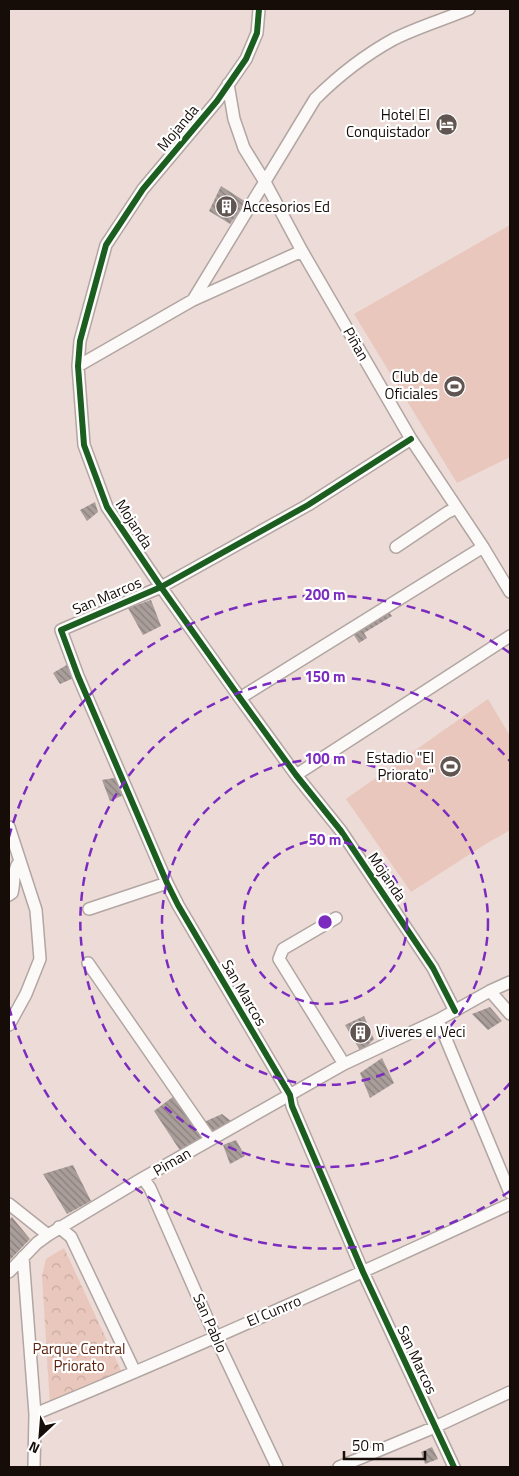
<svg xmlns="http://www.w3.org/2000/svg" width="519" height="1476" viewBox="0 0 519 1476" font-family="'Titillium Web',sans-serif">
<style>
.park{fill:url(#park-crowns)}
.pitch{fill:#e9c7bc}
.building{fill:url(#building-back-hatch)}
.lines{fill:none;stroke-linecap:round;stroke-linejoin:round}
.street-casing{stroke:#b2a6a2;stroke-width:14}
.street{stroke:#fcfaf9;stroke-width:11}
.cycleway-casing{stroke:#fff;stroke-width:9}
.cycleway{stroke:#1b5e20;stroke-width:6}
.ring{fill:none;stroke:#7b2cbf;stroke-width:2.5;stroke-dasharray:9 6}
.labels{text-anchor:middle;stroke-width:4.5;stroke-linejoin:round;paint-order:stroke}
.poi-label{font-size:15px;fill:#160d09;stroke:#fff;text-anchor:end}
.street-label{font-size:15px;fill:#160d09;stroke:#fff}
.park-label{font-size:15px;fill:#5e230d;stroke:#fff}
.centre{fill:#7b2cbf;stroke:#fff;stroke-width:2.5}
.ring-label{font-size:15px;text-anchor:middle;font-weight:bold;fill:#7b2cbf;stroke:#fff;stroke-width:4.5;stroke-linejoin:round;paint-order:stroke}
</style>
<defs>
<pattern id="park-crowns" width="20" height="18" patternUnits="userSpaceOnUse" patternTransform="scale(1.25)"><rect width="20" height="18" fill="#e9c7bc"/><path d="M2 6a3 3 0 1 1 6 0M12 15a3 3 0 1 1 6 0" fill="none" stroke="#c7aaa0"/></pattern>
<pattern id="building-back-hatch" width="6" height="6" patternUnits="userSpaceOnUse" patternTransform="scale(1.25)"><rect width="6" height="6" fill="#aa9e9a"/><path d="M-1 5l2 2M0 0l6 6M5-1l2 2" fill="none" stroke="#897f7c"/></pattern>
</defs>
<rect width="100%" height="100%" fill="#ecdbd6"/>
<!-- park -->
<path class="park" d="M64 1248 124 1377 50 1405 42 1276 46 1259Z"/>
<!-- pitch -->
<path class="pitch" d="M510 225V457L457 483 354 314Z
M488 699 510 736V830L484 845 411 892 346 799Z"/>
<!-- building -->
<path class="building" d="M221 186 246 202 230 224 209 211Z
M95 502 98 512 87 521 80 510Z
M151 600 161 626 143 635 128 608Z
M388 611 392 616 364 633 367 638 359 643 352 632Z
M70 663 76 677 60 684 53 673Z
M120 777 128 793 110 801 102 780Z
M490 1007 502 1021 488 1030 472 1014Z
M364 1016 374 1039 361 1052 345 1025Z
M382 1058 394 1083 370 1098 360 1073Z
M178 1093 210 1139 183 1155 154 1111Z
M222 1114 235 1124 212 1137 204 1122Z
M236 1140 245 1156 230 1164 223 1145Z
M73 1165 91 1201 67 1214 43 1174Z
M12 1217 30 1239 9 1261V1220Z
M432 1447 438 1459 425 1464 421 1452Z"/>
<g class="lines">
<defs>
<path id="street" d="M259 9 257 33 246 59 217 101 143 189 106 245 80 341 78 366 84 445 107 507 161 587 240 698 296 775 341 831 433 968 455 1011
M228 84 234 119 244 148 265 182 302 251 411 439 483 547 510 592
M193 300 302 251
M78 366 193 300 315 99C339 75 365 55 394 39 418 27 445 19 469 9
M411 439 308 505 161 587 61 630 78 676 167 883 178 905 290 1095 292 1106 363 1272 454 1467
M396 547 448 512 457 508
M240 698 483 547
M296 775 510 636
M9 827 36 910 40 959 26 994 9 1025
M9 895 12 893C15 882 12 870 20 861
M89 909 167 883
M336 918 283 949 279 959 344 1064
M88 963 210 1139
M490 991 510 1014
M438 1020 510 1193
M143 1178 150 1188 215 1336 277 1467
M9 1204 48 1235
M59 1227 71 1237 135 1372
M23 1257 35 1414 34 1467
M9 1272 37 1243 48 1235 143 1178 344 1064 438 1020 490 991 510 982
M35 1414C195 1348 353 1277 510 1204
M339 1467 435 1427 510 1392"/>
</defs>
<!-- street casing -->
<use href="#street" class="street-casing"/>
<!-- street -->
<use href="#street" class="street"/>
<defs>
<path id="cycleway" d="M259 9 257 33 246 59 217 101 143 189 106 245 80 341 78 366 84 445 107 507 161 587 240 698 296 775 341 831 433 968 455 1011
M411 439 308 505 161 587 61 630 78 676 167 883 178 905 290 1095 292 1106 363 1272 454 1467"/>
</defs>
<!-- cycleway casing -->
<use href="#cycleway" class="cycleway-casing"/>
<!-- cycleway -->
<use href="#cycleway" class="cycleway"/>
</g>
<!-- distance rings -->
<g class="ring">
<circle cx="325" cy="922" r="82"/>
<circle cx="325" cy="922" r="163"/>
<path d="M510 1083A245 245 0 1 1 510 761"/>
<path d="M510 1191A327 327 0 0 1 9 1007M9 837A327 327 0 0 1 510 653"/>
</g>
<!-- icons -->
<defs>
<symbol id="hotel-disc" viewBox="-11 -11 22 22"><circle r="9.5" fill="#615551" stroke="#fff"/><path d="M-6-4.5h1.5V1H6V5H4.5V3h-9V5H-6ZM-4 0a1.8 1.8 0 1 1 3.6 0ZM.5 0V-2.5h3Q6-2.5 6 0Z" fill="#fff"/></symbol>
<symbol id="building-disc" viewBox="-11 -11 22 22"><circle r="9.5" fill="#615551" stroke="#fff"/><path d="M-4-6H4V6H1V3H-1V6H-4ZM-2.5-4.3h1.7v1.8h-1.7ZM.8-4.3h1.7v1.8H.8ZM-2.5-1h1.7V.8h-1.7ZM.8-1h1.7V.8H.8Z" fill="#fff"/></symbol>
<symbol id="stadium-disc" viewBox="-11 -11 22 22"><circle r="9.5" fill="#615551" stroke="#fff"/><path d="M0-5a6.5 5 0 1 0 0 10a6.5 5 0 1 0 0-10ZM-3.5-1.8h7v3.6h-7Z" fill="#fff"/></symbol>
</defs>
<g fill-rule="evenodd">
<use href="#hotel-disc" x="434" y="112" width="25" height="25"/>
<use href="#building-disc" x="214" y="194" width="25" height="25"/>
<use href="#stadium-disc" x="442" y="374" width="25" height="25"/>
<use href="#stadium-disc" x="438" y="754" width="25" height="25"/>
<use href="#building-disc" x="348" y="1020" width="25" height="25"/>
</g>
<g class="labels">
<!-- poi labels -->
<g class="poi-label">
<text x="430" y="120">Hotel El<tspan x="430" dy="17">Conquistador</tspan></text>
<text x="243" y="212" text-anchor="start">Accesorios Ed</text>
<text x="438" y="382">Club de<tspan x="438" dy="17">Oficiales</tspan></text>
<text x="434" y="763">Estadio "El<tspan x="434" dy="17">Priorato"</tspan></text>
<text x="376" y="1037" text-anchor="start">Viveres el Veci</text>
</g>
<!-- street labels -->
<g class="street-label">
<text transform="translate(178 128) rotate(-50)" y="5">Mojanda</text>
<text transform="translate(356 344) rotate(60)" y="5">Piñan</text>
<text transform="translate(134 524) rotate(57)" y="5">Mojanda</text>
<text transform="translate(107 596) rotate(-23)" y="5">San Marcos</text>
<text transform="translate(387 877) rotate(56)" y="5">Mojanda</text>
<text transform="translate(244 993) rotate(60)" y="5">San Marcos</text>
<text transform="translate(172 1162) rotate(-30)" y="5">Piman</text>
<text transform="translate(274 1311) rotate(-23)" y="5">El Cunrro</text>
<text transform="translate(210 1323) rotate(66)" y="5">San Pablo</text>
<text transform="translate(417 1360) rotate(65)" y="5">San Marcos</text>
</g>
<!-- park labels -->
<g class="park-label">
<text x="79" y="1354">Parque Central<tspan x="79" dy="17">Priorato</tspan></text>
</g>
</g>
<circle cx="325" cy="922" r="8" class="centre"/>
<g class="ring-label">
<text x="325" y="600">200 m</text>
<text x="325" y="682">150 m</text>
<text x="325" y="764">100 m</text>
<text x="325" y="845">50 m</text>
</g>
<!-- border -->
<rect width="519" height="1476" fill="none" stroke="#160d09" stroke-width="20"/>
<!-- north arrow -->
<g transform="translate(40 1436) rotate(206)" stroke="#ffffff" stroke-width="4" paint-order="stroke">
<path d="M0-4L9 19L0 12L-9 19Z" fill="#160d09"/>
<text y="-8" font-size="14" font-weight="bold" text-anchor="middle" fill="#160d09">N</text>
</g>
<!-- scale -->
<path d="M344 1451v8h81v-8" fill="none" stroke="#160d09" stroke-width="2.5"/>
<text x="352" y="1451" font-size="15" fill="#160d09" stroke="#ffffff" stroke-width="4" paint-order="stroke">50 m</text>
</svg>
